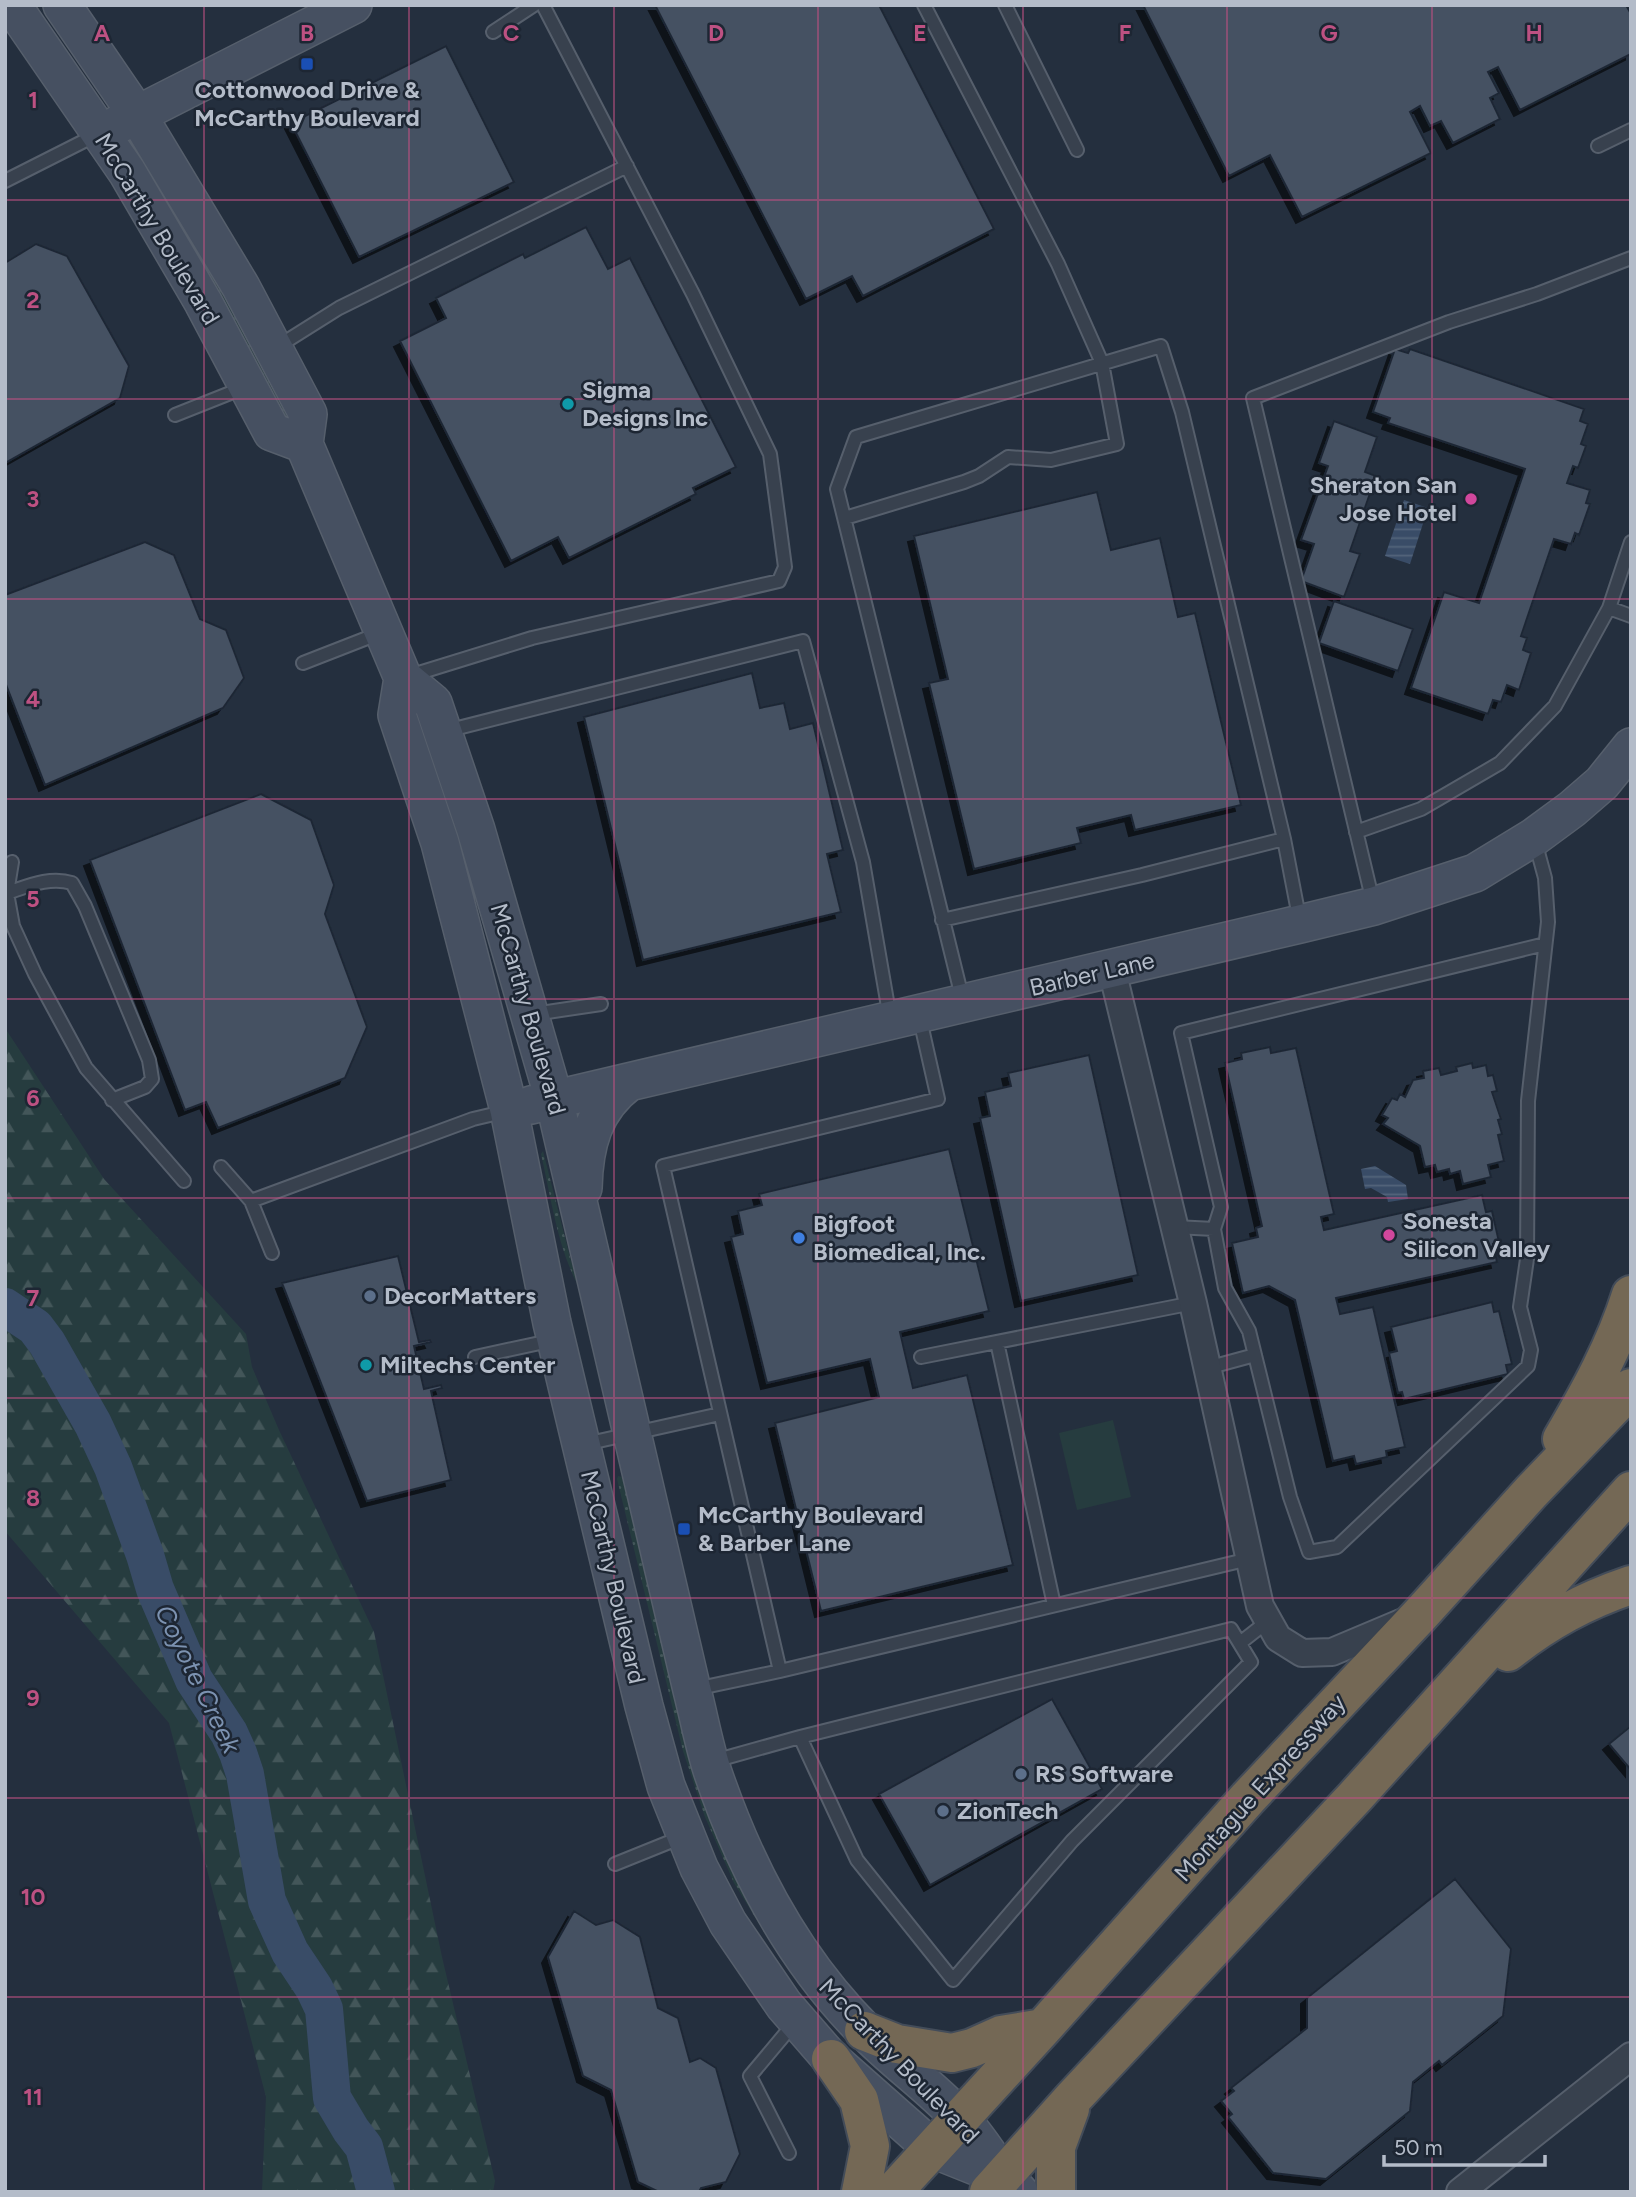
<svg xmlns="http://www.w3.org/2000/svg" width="1636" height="2197" viewBox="0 0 1636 2197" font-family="Figtree,sans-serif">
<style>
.grass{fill:url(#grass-dots)}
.forest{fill:url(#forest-firs)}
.pitch{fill:#263c3f}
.water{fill:url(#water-rules)}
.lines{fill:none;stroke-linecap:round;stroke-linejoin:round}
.river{stroke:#394c67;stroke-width:38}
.building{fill:#455162;stroke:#1f2835;stroke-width:2;filter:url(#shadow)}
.lane-casing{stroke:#565f6c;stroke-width:16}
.street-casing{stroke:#565f6c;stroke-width:30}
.secondary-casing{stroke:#565f6c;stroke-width:40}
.highway-casing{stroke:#434c59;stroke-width:42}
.lane{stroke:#38414e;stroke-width:12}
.street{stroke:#38414e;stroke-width:26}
.secondary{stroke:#465061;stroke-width:37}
.highway{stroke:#746855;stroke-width:38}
.grid{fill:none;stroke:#bd5182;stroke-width:2;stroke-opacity:0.55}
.transit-dot{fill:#1a4fb4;stroke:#1d2633;stroke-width:2.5}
.culture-dot{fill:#0f9aa8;stroke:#1d2633;stroke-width:2.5}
.hotel-dot{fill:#d1479c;stroke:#1d2633;stroke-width:2.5}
.shop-dot{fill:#3f7fe0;stroke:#1d2633;stroke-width:2.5}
.service-dot{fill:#5c6f8a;stroke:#1d2633;stroke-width:2.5}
.labels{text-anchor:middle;stroke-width:5;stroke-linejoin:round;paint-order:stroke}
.poi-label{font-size:24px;font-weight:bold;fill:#b4bcc9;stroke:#1d2633;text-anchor:start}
.street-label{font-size:24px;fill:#b4bcc9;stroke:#1d2633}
.water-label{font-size:26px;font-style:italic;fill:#7c92b1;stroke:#1d2633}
.grid-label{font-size:23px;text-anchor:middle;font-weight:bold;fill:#bd5182;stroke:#1d2633;stroke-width:5;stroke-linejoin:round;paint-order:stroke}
</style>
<defs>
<pattern id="grass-dots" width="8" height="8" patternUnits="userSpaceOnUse" patternTransform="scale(1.75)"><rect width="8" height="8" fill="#263c3f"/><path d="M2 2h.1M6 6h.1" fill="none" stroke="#435659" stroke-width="1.8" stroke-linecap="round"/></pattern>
<pattern id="forest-firs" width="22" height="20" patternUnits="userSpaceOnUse" patternTransform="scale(1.75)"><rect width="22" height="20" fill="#263c3f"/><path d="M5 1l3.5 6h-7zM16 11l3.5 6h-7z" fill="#435659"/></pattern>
<pattern id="water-rules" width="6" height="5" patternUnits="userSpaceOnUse" patternTransform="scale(1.75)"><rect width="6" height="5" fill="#394c67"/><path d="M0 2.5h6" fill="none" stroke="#53647b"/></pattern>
<filter id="shadow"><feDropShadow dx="-6" dy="6" stdDeviation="0" flood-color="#0009"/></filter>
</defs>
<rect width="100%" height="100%" fill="#242f3e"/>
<!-- grass -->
<path class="grass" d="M148 172 152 174 228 302 295 408 289 428Z
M543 1151 571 1261 584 1296C558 1254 552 1202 541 1154Z
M618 1476 622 1477 625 1488 650 1593 705 1782 925 2108 890 2077 801 1985 774 1948 734 1883 705 1817 683 1751 617 1479Z"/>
<!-- forest -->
<path class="forest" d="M5 1028 104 1179 246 1334 252 1367 279 1430 374 1632 442 1957 495 2181 493 2192H262L266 2097 169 1723 5 1531Z"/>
<!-- pitch -->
<path class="pitch" d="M1113 1420 1131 1497 1077 1510 1059 1433Z"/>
<!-- water -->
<path class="water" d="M1404 500 1428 508 1410 564 1385 556Z
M1375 1166 1406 1185 1408 1199 1388 1202 1387 1197 1371 1188 1365 1189 1361 1169Z"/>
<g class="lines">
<!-- river -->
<path class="river" d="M5 1307 35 1327 47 1343 93 1424 113 1467 145 1555 155 1589 194 1680 229 1733 238 1753 245 1774 267 1901 290 1952 314 1988 324 2009 332 2098 351 2130 364 2147 376 2192"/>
</g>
<!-- building -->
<path class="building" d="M655 5H879L994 229 863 296 852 276 806 299Z
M1143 5H1626L1631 14V54L1520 110 1498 67 1488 72 1499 93 1490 98 1500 119 1453 143 1441 121 1430 126 1420 106 1410 112 1431 153 1302 217 1270 155 1229 176Z
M446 46 514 182 359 257 291 123Z
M586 227 608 269 630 258 736 467 693 488 696 494 569 558 558 537 511 561 400 341 446 318 436 298 523 254 525 258Z
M36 244 67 256 129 366 120 398 5 463V263Z
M1395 349 1408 353 1410 349 1584 409 1580 421 1588 424 1581 444 1586 446 1578 468 1573 466 1567 483 1590 490 1586 503 1590 504 1579 535 1575 533 1571 544 1554 539 1521 636 1527 638 1523 650 1531 653 1519 690 1507 685 1501 702 1493 700 1488 714 1411 688 1444 592 1479 603 1525 469 1388 423 1390 418 1373 412Z
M1334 421 1377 437 1365 472 1376 476 1350 551 1360 554 1344 597 1301 581 1314 544 1301 540 1328 466 1319 463Z
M1097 492 1111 550 1160 538 1178 617 1195 613 1241 805 1135 830 1131 815 1077 828 1081 843 974 869 929 683 948 679 914 536Z
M145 542 174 555 200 619 226 630 244 678 223 708 45 785 5 682V595Z
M1334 601 1413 629 1398 671 1319 643Z
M752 673 760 708 784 703 790 729 813 723 843 850 827 854 841 912 643 960 584 717Z
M261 794 311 820 334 885 325 914 367 1027 345 1078 218 1128 206 1102 185 1110 90 860Z
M1270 1047 1271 1053 1296 1048 1334 1214 1321 1217 1324 1230 1482 1195 1486 1212 1492 1211 1499 1242 1493 1244 1497 1262 1336 1298 1340 1314 1373 1307 1405 1447 1386 1451 1387 1457 1356 1464 1354 1456 1333 1461 1295 1300 1269 1286 1243 1293 1232 1243 1258 1237 1256 1228 1262 1226 1225 1063 1242 1059 1241 1053Z
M1089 1055 1138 1275 1021 1301 980 1118 990 1116 985 1092 1011 1086 1008 1073Z
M1472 1063 1473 1068 1486 1065 1488 1076 1493 1075 1497 1091 1492 1092 1501 1119 1498 1120 1502 1134 1498 1135 1504 1161 1488 1165 1491 1177 1463 1184 1460 1171 1450 1174 1449 1169 1437 1172 1435 1165 1425 1167 1420 1146 1383 1124 1388 1118 1382 1115 1392 1098 1397 1100 1400 1094 1405 1097 1413 1080 1424 1078 1423 1071 1439 1068 1441 1075 1457 1071 1456 1067Z
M949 1149 989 1311 900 1332 913 1388 967 1375 1013 1565 821 1611 775 1423 879 1397 870 1359 767 1383 731 1237 743 1234 738 1211 762 1205 759 1194Z
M398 1256 419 1342 430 1340 431 1342 414 1346 424 1389 441 1385 442 1388 431 1391 451 1480 367 1501 282 1283Z
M1492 1302 1494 1312 1499 1311 1512 1364 1506 1365 1508 1374 1404 1399 1402 1392 1398 1393 1389 1353 1397 1351 1391 1327Z
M1052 1699 1102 1789 930 1885 879 1794Z
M1631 1726V1770L1609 1744Z
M1455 1879 1511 1949 1503 2016 1442 2065 1439 2061 1413 2082 1410 2111 1326 2179 1273 2173 1228 2117 1232 2114 1221 2101 1234 2091 1231 2088 1307 2028V1998Z
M574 1911 596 1925 613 1920 640 1937 658 2008 678 2018 690 2062 700 2058 716 2068 740 2154 726 2182 701 2188 699 2192H659L638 2182 611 2090 583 2076 548 1957Z"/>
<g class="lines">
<defs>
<path id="lane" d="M1005 5 1077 150
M493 32 534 5
M1598 146 1631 130
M5 181 96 135
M277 347 339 308 627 166
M175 415 243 388
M845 518 964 482 979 476 1008 457 1051 460 1117 444 1102 363 1058 264 924 5
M1631 542 1609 608 1631 616
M303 663 380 633
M409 676 532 638 779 581 785 567 770 454 693 294 543 5
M446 731 803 641 863 862 890 1018
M1356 832 1421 809 1500 763 1555 706 1609 608
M1535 841 1545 878 1548 922 1528 1101 1527 1259 1520 1307 1531 1350 1528 1366 1337 1547 1309 1552 1290 1497 1249 1331 1225 1288 1214 1229 1221 1207 1181 1033 1545 944
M12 862 7 893 13 926 35 974 86 1068 184 1181
M7 893C28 886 50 876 72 883L85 906 149 1060 152 1079 145 1087 112 1100
M1373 902 1253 398 1449 322 1537 294 1631 258
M942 920 1142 875 1284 839
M963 1001 837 489 856 437 1161 346 1182 412 1284 839 1300 922
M534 1014 601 1004
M919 1015 938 1099 663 1166 780 1671 1249 1559
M221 1167 251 1201 272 1253
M251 1201 473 1119 507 1111
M1175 1227 1214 1229
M997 1342 1054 1605
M475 1357 554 1340
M921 1357 1193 1303
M1207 1368 1255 1355
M585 1444 720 1414
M1240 1643 1268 1621
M695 1689 780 1671
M714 1761 800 1737 1231 1629 1251 1662 1072 1841 953 1980 857 1860 800 1737
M615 1864 682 1837
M789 2153 750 2076 796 2021"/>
<path id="street" d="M1112 970 1193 1303 1260 1606 1278 1638 1302 1653 1332 1652 1408 1620
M1460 2192 1631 2056"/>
<path id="secondary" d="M12 5 127 172 203 302 272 432 304 444
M62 5 138 116 241 287 308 414 304 444 403 678 433 703 476 830 554 1099 692 1690C699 1717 704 1746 713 1773 745 1867 794 1960 865 2031 895 2062 930 2086 959 2117 981 2140 995 2169 1019 2192
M117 125 353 5
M403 678 397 715 440 843 509 1110 552 1323 644 1706 666 1786 699 1868 728 1923 784 2005 831 2059 933 2149 1003 2177
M531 1105 1300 924 1374 906 1475 873 1534 837 1572 809 1602 783 1631 747
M583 1188C584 1145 593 1109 629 1082"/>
<path id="highway" d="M1562 1439C1589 1393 1615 1346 1631 1295
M1508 1652C1547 1621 1584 1601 1631 1585
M864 2031 897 2044 952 2053 972 2048 1001 2035 1043 2028
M831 2059 859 2100 870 2146 861 2192
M893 2192 1043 2028 1248 1798 1420 1615 1531 1492 1631 1388
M989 2192 1074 2097 1354 1798 1631 1491
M1056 2192V2147L1070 2109"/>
</defs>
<!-- lane casing -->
<use href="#lane" class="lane-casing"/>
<!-- street casing -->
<use href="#street" class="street-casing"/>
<!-- secondary casing -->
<use href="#secondary" class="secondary-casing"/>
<!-- highway casing -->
<use href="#highway" class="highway-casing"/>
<!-- lane -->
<use href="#lane" class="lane"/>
<!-- street -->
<use href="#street" class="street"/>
<!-- secondary -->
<use href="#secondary" class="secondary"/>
<!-- highway -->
<use href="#highway" class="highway"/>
</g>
<!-- grid -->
<path class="grid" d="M204 5V2192M409 5V2192M614 5V2192M818 5V2192M1023 5V2192M1227 5V2192M1432 5V2192M5 200H1631M5 399H1631M5 599H1631M5 799H1631M5 999H1631M5 1198H1631M5 1398H1631M5 1598H1631M5 1798H1631M5 1997H1631"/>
<!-- markers -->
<g class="transit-dot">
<rect x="300" y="57" width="14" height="14" rx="3.5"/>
<rect x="677" y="1522" width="14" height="14" rx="3.5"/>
</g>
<g class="culture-dot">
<circle cx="568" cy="404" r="7"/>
<circle cx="366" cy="1365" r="7"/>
</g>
<g class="hotel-dot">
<circle cx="1471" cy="499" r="7"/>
<circle cx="1389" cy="1235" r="7"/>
</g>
<circle class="shop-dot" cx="799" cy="1238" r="7"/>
<g class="service-dot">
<circle cx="370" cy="1296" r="7"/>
<circle cx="1021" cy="1774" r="7"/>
<circle cx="943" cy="1811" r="7"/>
</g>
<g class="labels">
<!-- poi labels -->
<g class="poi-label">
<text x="307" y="98" text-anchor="middle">Cottonwood Drive &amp;<tspan x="307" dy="28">McCarthy Boulevard</tspan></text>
<text x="582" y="398">Sigma<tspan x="582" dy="28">Designs Inc</tspan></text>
<text x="1457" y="493" text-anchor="end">Sheraton San<tspan x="1457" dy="28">Jose Hotel</tspan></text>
<text x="1403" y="1229">Sonesta<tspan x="1403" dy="28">Silicon Valley</tspan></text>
<text x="813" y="1232">Bigfoot<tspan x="813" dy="28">Biomedical, Inc.</tspan></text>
<text x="384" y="1304">DecorMatters</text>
<text x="380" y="1373">Miltechs Center</text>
<text x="698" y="1523">McCarthy Boulevard<tspan x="698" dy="28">&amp; Barber Lane</tspan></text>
<text x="1035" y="1782">RS Software</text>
<text x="957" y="1819">ZionTech</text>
</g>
<!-- street labels -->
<g class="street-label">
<text transform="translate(157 229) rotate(59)" y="8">McCarthy Boulevard</text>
<text transform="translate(1092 974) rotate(-13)" y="8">Barber Lane</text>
<text transform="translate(528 1009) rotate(74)" y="8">McCarthy Boulevard</text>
<text transform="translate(613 1577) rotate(77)" y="8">McCarthy Boulevard</text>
<text transform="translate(1260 1788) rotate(-48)" y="8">Montague Expressway</text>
<text transform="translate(899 2061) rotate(46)" y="8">McCarthy Boulevard</text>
</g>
<!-- water labels -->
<g class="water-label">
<text transform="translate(198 1679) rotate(64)" y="9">Coyote Creek</text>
</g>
</g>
<g class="grid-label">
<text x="102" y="41">A</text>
<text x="307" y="41">B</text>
<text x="511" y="41">C</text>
<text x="716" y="41">D</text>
<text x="920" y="41">E</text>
<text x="1125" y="41">F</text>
<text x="1329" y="41">G</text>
<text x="1534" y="41">H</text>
<text x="33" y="108">1</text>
<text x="33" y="308">2</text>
<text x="33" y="507">3</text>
<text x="33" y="707">4</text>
<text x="33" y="907">5</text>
<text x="33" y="1106">6</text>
<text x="33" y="1306">7</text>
<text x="33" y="1506">8</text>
<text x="33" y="1706">9</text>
<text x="33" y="1905">10</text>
<text x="33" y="2105">11</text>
</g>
<!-- border -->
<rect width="1636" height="2197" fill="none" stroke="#b4bcc9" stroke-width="14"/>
<!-- scale -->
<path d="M1384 2155v10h161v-10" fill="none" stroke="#b4bcc9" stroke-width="3.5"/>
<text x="1394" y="2155" font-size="21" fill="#b4bcc9" stroke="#1d2633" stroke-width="5" paint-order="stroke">50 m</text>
</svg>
